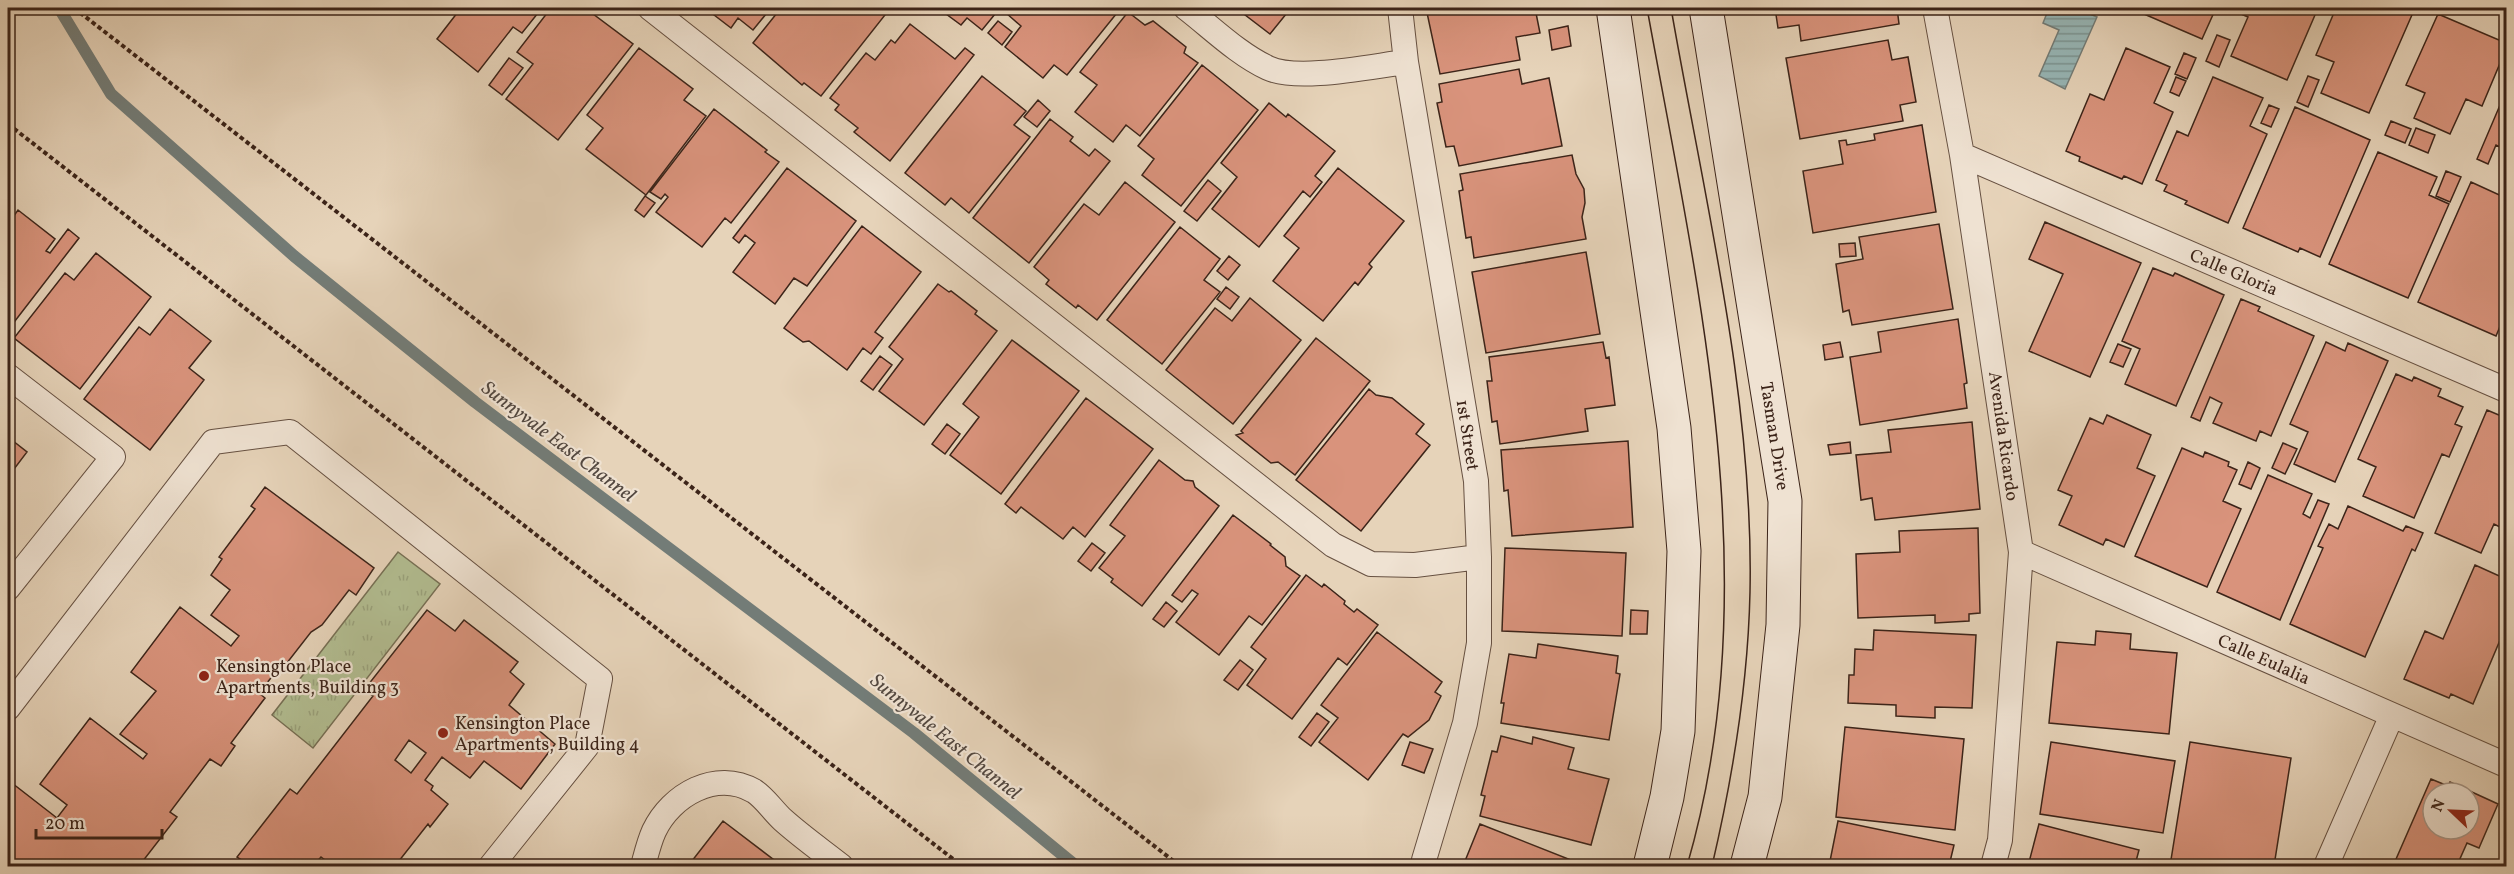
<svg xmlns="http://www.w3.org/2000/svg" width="2514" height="874" viewBox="0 0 2514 874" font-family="Vollkorn,serif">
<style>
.park{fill:url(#park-tufts);stroke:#777055;stroke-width:1.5}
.water{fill:url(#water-rules);stroke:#737c77;stroke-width:1.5}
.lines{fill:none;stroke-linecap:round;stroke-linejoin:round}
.stream{stroke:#737c77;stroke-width:12}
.building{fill:#d9937c;stroke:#3c2419;stroke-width:1.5;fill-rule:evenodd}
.lane-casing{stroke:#665041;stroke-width:26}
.secondary-casing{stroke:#3c2419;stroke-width:35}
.path{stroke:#3c2419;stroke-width:4;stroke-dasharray:4.5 3;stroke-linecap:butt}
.lane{stroke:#efe2d2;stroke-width:24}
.secondary{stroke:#efe2d2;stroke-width:33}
.tram{stroke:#3c2419;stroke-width:1.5}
.poi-dot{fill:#8f2418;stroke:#efe2d2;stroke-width:2}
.labels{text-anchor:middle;stroke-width:4.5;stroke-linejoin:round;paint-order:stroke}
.street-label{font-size:18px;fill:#3c2419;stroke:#efe2d2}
.poi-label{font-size:18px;fill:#3c2419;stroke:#efe2d2;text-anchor:start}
.water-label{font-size:20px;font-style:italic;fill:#534840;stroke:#efe2d2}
</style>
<defs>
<pattern id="park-tufts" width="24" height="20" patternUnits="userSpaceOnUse" patternTransform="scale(1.5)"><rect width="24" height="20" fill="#b2bd91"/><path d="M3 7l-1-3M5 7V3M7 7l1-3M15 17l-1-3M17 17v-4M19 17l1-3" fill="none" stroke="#9aa27c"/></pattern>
<pattern id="water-rules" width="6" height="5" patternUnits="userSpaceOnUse" patternTransform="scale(1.5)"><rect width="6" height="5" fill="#97b6b6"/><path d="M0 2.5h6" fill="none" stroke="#7c9493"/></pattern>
</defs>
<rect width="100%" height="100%" fill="#e6d3b9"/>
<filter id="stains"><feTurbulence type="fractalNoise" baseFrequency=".00333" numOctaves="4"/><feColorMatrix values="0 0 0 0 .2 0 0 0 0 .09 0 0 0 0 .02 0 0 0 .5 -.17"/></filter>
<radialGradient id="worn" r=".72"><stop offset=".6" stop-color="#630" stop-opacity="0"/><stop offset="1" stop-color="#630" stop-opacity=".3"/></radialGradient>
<!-- park -->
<path class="park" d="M398 552 440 584 313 748 272 715Z"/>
<!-- water -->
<path class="water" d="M2049 8H2076L2097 17 2065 89 2039 76 2059 30 2043 23Z"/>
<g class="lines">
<!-- stream -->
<path class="stream" d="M59 8 111 94 294 256 475 402 914 733 1076 866"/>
</g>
<!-- building -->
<path class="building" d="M461 8H460H542L522 33 513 27 478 72 437 39Z
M551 8H585L633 44 558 140 506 99 533 64 517 52Z
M705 8H771L753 30 738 18 731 28Z
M781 8H875L885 15 821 96 804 83 802 85 753 43Z
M938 8H1000L982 30 967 18 961 25Z
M1010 8H1121L1067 75 1054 65 1043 78 1005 47 1021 26 1006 13Z
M1236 8H1291L1270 34Z
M1426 8H1535L1540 33 1516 37 1520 60 1440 74Z
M1775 8H1897L1899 24 1801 41 1799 25 1778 28Z
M2130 8H2216L2202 39Z
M2227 8H2318L2287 80 2231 56 2248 17Z
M2336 8H2415L2369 113 2321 93 2334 62 2316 55Z
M1128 12 1145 25 1153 21 1186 47 1184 53 1198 63 1140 136 1126 125 1113 142 1075 112 1097 85 1080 72Z
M2438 14 2506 43V49L2482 106 2466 99 2450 134 2414 118 2425 93 2406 85Z
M998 21 1012 32 1002 45 988 33Z
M910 24 955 59 965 48 974 55 890 161 854 132 858 128 835 110 839 105 830 98 866 53 875 60 891 40 895 43Z
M1568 26 1571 46 1552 50 1549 30Z
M2217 35 2230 40 2219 67 2206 61Z
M1888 40 1892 60 1908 57 1916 102 1900 105 1903 121 1800 139 1786 58Z
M639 48 693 89 684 100 706 116 646 195 586 149 603 128 587 115Z
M2126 48 2170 67 2154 103 2173 112 2142 184 2124 176 2122 179 2079 161 2080 157 2066 151 2090 94 2104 100Z
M2184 53 2196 58 2187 79 2175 74Z
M509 58 523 68 502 95 489 85Z
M1202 65 1258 110 1181 206 1142 175 1154 159 1138 146Z
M1519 69 1522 84 1549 78 1562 146 1459 166 1454 146 1446 147 1437 103 1442 102 1439 84Z
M982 76 1026 111 1014 125 1030 137 969 213 951 198 945 205 905 173Z
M2308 76 2319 80 2308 107 2297 102Z
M2176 77 2186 81 2179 96 2170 92Z
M2213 77 2263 98 2250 126 2267 134 2228 223 2185 204 2187 201 2164 191 2167 185 2156 180 2177 131 2188 136Z
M2506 91V150L2496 145 2488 164 2477 159Z
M1038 100 1050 111 1037 127 1024 117Z
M1269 103 1286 117 1288 114 1335 151 1315 176 1322 182 1310 197 1303 191 1259 247 1212 209 1237 177 1221 163Z
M2269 105 2279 109 2271 127 2261 123Z
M2295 107 2370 140 2320 257 2300 248 2298 252 2243 228Z
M714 109 767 150 765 152 779 162 731 223 725 218 702 247 656 212 668 197 665 194 661 199 650 192Z
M1050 119 1073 137 1070 141 1089 156 1095 149 1110 161 1029 263 973 218Z
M2391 121 2411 129 2405 143 2385 135Z
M1922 125 1936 212 1813 233 1803 171 1843 164 1839 141 1846 140 1847 145 1875 140 1874 134Z
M2416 128 2435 135 2428 153 2409 145Z
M2378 152 2437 177 2429 195 2449 204 2408 298 2329 264Z
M1572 155 1576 174 1584 189 1585 203 1582 217 1586 239 1474 258 1471 237 1466 238 1459 191 1463 190 1460 174Z
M787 168 856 221 807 286 794 278 775 304 733 272 755 243 745 235 739 243 733 238Z
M1338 168 1404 221 1369 264 1372 267 1358 285 1355 282 1323 321 1273 281 1299 248 1284 236Z
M2446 171 2461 177 2450 202 2436 196Z
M1208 180 1221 191 1197 221 1184 211Z
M1125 182 1175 222 1097 320 1078 305 1076 308 1046 284 1049 280 1034 267 1084 204 1099 215Z
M2471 182 2506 198V312L2496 336 2418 302Z
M645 196 655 203 644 217 635 210Z
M18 210 55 239 46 251 50 253 68 229 79 238 8 330V224Z
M2045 222 2141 263 2090 377 2029 351 2063 274 2029 259Z
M1939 224 1953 309 1852 325 1849 310 1843 312 1836 264 1863 259 1859 237Z
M862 226 921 272 875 332 883 338 871 354 863 348 847 370 809 341 803 342 784 328Z
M1180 227 1220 259 1204 280 1220 292 1162 364 1107 320Z
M1855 243 1856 256 1840 257 1839 244Z
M1586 252 1600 334 1486 353 1472 272Z
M96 253 151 297 80 389 14 338 65 273 74 280Z
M1229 256 1240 265 1228 280 1217 271Z
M2153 268 2173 276 2175 273 2224 295 2176 406 2125 384 2140 349 2122 341Z
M938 284 949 292 951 291 977 311 975 314 997 331 924 425 879 391 903 359 889 347Z
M1226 287 1239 297 1230 309 1217 299Z
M1250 298 1301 340 1233 424 1166 370 1215 308 1232 321Z
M2241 299 2260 307 2258 311 2314 336 2271 436 2260 431 2256 441 2213 423 2222 403 2210 397 2200 421 2191 417Z
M170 309 211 341 189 368 204 380 150 450 84 399 139 327 150 335Z
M1958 319 1967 383 1964 384 1967 408 1860 425 1850 357 1881 352 1878 332Z
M1316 338 1370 381 1295 475 1278 462 1271 463 1236 435 1243 433 1241 431Z
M1012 340 1079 391 1001 494 950 455 979 417 963 404Z
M1603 342 1606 358 1609 357 1615 405 1585 409 1588 431 1500 444 1497 421 1492 422 1487 381H1492L1489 357Z
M1840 342 1843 357 1825 360 1823 345Z
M2326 342 2345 351 2348 343 2388 361 2335 482 2294 464 2308 432 2290 424Z
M2118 344 2131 349 2123 367 2110 362Z
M880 356 892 365 873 390 861 381Z
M2396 374 2412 381 2414 377 2441 389 2438 396 2463 407 2455 424 2462 427 2449 457 2442 454 2414 518 2363 496 2376 467 2358 459Z
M1369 389 1376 395 1392 398 1424 424 1416 434 1430 445 1361 531 1296 480Z
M1086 398 1153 449 1085 537 1073 527 1063 539 1021 507 1016 513 1005 504Z
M2487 410 2506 418V495L2503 503 2506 504V530L2494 524 2481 553 2435 533Z
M2107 415 2151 435 2137 468 2155 476 2124 547 2106 539 2103 545 2059 525 2072 496 2058 490 2090 418 2103 424Z
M1972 422 1980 509 1875 520 1872 498 1861 500 1856 455 1891 452 1888 430Z
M947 424 960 434 945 454 932 444Z
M8 437 27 452 8 477Z
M1628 441 1633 527 1512 536 1508 490 1504 491 1501 450Z
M1850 442 1851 453 1830 455 1828 445Z
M2283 443 2297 449 2285 474 2272 468Z
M2182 448 2203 457 2205 452 2229 462 2228 466 2237 470 2223 501 2241 509 2207 587 2135 556Z
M1159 460 1185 480 1193 481 1195 487 1219 506 1142 606 1111 582 1113 579 1099 568 1125 536 1110 525Z
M2248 462 2260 468 2251 489 2239 484Z
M2268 475 2312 494 2303 514 2310 518 2318 500 2329 504 2280 620 2217 592Z
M265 487 374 568 356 595 349 590 322 625 311 632 276 677 274 674 259 693 265 698 231 743 235 746 221 766 210 759 170 812 177 817 139 866H8V780L57 818 67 805 40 784 90 718 143 759 147 754 120 734 156 691 131 672 180 607 231 646 239 636 211 615 230 590 211 575 222 559 219 557 255 509 251 506Z
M2348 506 2403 531 2406 526 2423 533 2415 551 2412 549 2365 657 2290 624 2323 548 2318 546 2329 524 2338 529Z
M1233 515 1271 544 1270 545 1285 557 1286 566 1300 576 1262 625 1249 616 1219 655 1176 622 1198 594 1192 590 1182 602 1172 595Z
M1978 528 1980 613 1969 614V621L1935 623V615L1858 618 1856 554 1900 552 1899 531Z
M1092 543 1105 553 1091 571 1078 561Z
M1505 548 1626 553 1622 636 1502 631Z
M2475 565 2506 579V626L2473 704 2451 694 2449 698 2404 679 2425 631 2443 639Z
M1306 575 1322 587 1324 584 1345 601 1344 604 1354 612 1357 609 1378 625 1347 665 1338 658 1292 719 1247 685 1266 659 1251 647Z
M1166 602 1177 611 1164 627 1153 619Z
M427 610 455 631 464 620 518 662 510 672 524 684 509 705 555 744 521 789 484 761 470 778 442 757 425 780 433 786 431 790 448 804 430 827 428 824 395 866H333L321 857 313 866H239L243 861 237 857 290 789 297 794 373 696 364 690ZM409 740 426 753 411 773 395 760Z
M1631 610 1648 611 1647 634H1630Z
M1874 630 1976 635 1972 708 1935 707V718L1896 716V705L1848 703 1849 675H1854L1855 649 1873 650Z
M2096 631 2131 634 2130 649 2177 653 2169 734 2049 723 2057 642 2095 645Z
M1377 632 1442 682 1435 692 1441 696 1429 720 1408 737 1403 734 1368 780 1319 742 1338 718 1321 705Z
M1538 644 1618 656 1616 673 1620 674 1609 740 1501 723 1504 703H1501L1509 654 1536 658Z
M1240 660 1253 670 1238 690 1224 680Z
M1317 713 1329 722 1311 746 1299 737Z
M1845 727 1964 739 1955 830 1836 817Z
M1501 736 1532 744 1533 737 1574 748 1568 769 1609 779 1591 845 1480 816 1485 796 1481 795 1492 751 1497 752Z
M1410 742 1433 749 1424 773 1402 765Z
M2051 742 2175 761 2163 833 2040 814Z
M2190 742 2291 758 2274 866H2170Z
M2431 779 2448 786 2450 782 2498 804 2479 848 2467 843 2459 861 2469 866H2393ZM2433 793H2469V829H2433Z
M723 821 782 866H688Z
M1838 821 1954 845 1949 866H1829Z
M1480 824 1586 866H1463Z
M2039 824 2139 850 2135 865 2141 866H2028Z
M2506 845V866H2497Z"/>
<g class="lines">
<defs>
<path id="lane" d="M650 8 1333 545 1371 564 1415 565 1479 557
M1186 8C1212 28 1238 54 1268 68 1298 82 1372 66 1406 62
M1400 8 1406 62 1476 481 1479 557V643L1465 723 1424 860
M1935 8 1962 155 2021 552 2000 840 1993 866
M1962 155 2506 390
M8 376 113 457 8 588
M2021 552 2506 765
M8 708 213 442 290 432 600 679 587 746 491 866
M643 866C646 855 649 842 654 831 671 795 716 769 754 791 765 798 773 811 783 820 802 837 822 851 841 866
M2326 866 2392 715"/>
<path id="secondary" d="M1613 8 1674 428 1684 551 1678 731 1667 797 1650 866
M1706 8 1785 501 1783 625 1765 797 1747 866"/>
</defs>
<!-- lane casing -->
<use href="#lane" class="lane-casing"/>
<!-- secondary casing -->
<use href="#secondary" class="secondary-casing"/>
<!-- path -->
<path class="path" d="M74 8 1180 866
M8 124 962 866"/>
<!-- lane -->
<use href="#lane" class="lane"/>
<!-- secondary -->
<use href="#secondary" class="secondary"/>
<!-- tram -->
<path class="tram" d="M1647 8C1698 289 1769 584 1687 866
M1671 8C1704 198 1754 398 1750 592 1748 685 1733 776 1712 866"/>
</g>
<!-- markers -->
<g class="poi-dot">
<circle cx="204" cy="676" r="6"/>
<circle cx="443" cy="733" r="6"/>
</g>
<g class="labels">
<!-- street labels -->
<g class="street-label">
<text transform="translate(2234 272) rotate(23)" y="6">Calle Gloria</text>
<text transform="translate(1468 435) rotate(81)" y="6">1st Street</text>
<text transform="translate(1775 436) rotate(81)" y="6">Tasman Drive</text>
<text transform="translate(2004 436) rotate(82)" y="6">Avenida Ricardo</text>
<text transform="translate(2264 659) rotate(24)" y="6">Calle Eulalia</text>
</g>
<!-- poi labels -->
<g class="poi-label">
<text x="216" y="672">Kensington Place<tspan x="216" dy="21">Apartments, Building 3</tspan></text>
<text x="455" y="729">Kensington Place<tspan x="455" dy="21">Apartments, Building 4</tspan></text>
</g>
<!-- water labels -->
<g class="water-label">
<text transform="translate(559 441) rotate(37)" y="7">Sunnyvale East Channel</text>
<text transform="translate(946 736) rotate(39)" y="7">Sunnyvale East Channel</text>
</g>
</g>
<!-- margin -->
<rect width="2514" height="874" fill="none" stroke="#e6d3b9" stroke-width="30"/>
<rect x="9" y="9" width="2496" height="856" fill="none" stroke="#3c2419" stroke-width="3"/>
<rect x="15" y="15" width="2484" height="844" fill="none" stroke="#3c2419" stroke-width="1.5"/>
<!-- north arrow -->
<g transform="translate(2451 811) rotate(293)"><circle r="28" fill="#efe2d2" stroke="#a79688" stroke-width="1.5"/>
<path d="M0-4.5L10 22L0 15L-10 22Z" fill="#8f2418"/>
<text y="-9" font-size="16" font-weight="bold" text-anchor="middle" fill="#3c2419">N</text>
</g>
<!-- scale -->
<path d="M36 829v9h126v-9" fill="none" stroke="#3c2419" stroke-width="3"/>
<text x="45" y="829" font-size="18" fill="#3c2419" stroke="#efe2d2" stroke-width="4.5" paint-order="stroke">20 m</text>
<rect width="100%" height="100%" filter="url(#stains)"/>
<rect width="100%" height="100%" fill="url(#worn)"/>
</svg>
